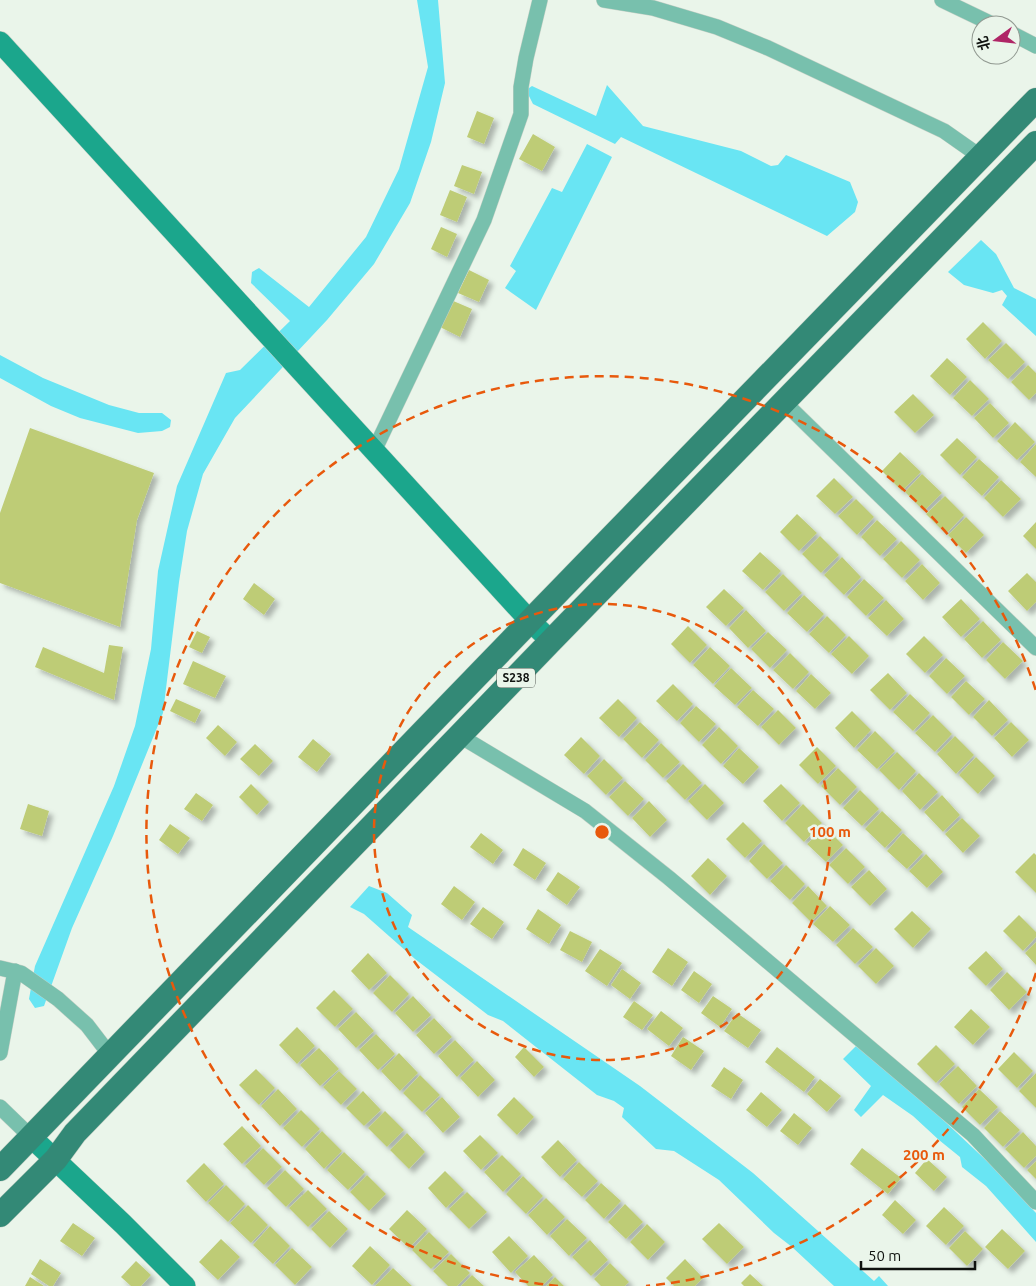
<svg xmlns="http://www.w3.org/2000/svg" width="1036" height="1286" viewBox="0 0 1036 1286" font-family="Ubuntu,'Noto Sans SC',sans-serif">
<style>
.water{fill:#69e5f3}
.building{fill:#becc76;filter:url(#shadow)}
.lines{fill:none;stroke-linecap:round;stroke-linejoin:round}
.street-casing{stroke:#c7d1c7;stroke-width:16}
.secondary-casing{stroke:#c7d1c7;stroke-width:22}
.primary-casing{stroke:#c7d1c7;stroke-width:25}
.street{stroke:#78c0ad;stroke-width:15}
.secondary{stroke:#1ba68c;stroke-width:21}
.primary{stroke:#338976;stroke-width:24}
.ring{fill:none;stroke:#e8590c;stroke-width:2.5;stroke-dasharray:9 6}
.labels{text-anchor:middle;stroke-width:5;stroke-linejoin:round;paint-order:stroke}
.shield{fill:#eaf5ea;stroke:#515651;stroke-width:1}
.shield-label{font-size:12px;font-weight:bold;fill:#0f120f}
.centre{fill:#e8590c;stroke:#eaf5ea;stroke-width:2.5}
.ring-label{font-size:15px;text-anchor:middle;font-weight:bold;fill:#e8590c;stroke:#eaf5ea;stroke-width:5;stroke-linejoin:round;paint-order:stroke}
</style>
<defs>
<filter id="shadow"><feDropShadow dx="4.5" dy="4.5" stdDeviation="2.5" flood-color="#0004"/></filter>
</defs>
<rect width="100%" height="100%" fill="#eaf5ea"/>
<!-- water -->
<path class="water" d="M417 0H438L445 83 431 142 410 203 374 264 327 320 235 418 203 474 187 531 179 582 163 713 113 836 72 928 44 1006 35 1008 29 999 35 966 114 786 135 726 151 649 158 571 177 486 226 373 240 370 290 321 251 283 252 272 259 268 309 307 366 237 399 169 428 67Z
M607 85 643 126 741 151 771 166 778 165 786 155 850 182 858 202 855 212 827 236 621 137 615 144 533 104 526 90 532 86 596 116Z
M587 144 612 157 536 310 505 288 516 271 510 266 552 188 562 192Z
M981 240 996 254 1014 288 1036 299V336L1002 305 1007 296 1002 290 993 293 964 285 948 272Z
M0 355 43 378 109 405 139 413H162L171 420 170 427 162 431 138 433 80 418 51 406 0 378Z
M369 886 387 893 412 915 408 927 640 1086 753 1173 874 1281 879 1276 888 1286H834L792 1247 774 1233 719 1180 674 1151 656 1149 622 1117 624 1108 614 1101 597 1095 503 1021 488 1015 415 959 364 914 350 907Z
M856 1046 906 1085 990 1164 1036 1213V1242L986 1186 962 1167 960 1157 939 1140 913 1116 883 1095 861 1117 854 1110 871 1086 843 1059Z"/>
<!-- building -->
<path class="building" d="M477 111 494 118 484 144 467 137Z
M533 134 555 147 542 171 519 159Z
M462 165 482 172 474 194 454 186Z
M450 190 467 197 457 222 440 215Z
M441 227 457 234 447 257 431 249Z
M469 270 489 280 479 302 458 293Z
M451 300 472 309 460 337 440 327Z
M983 322 1002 341 985 359 966 339Z
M1006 343 1025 362 1008 379 988 360Z
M947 358 967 377 950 395 930 376Z
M1028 365 1036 373V393L1029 400 1011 382Z
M970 380 989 399 972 416 953 398Z
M913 394 934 415 915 433 894 412Z
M990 403 1009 423 993 438 974 418Z
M1015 422 1035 442 1017 460 997 441Z
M30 428 154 473 137 520 120 627 0 583V513Z
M957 438 977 457 960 475 940 455Z
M1036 444V477L1020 462Z
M900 452 921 472 902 491 882 471Z
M979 459 999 477 982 496 962 477Z
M922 474 942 493 924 511 905 492Z
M834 478 853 497 835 514 816 496Z
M1001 480 1021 499 1003 517 984 498Z
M945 496 964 515 946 534 926 514Z
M856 499 874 517 857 535 838 516Z
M797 514 817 533 799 551 780 532Z
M966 517 984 535 966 553 948 535Z
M877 520 897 539 880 556 861 537Z
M1036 522V549L1023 536Z
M820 536 839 555 821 573 802 554Z
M901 541 920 560 902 578 883 559Z
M760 552 781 571 763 590 742 571Z
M842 557 861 577 844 595 824 575Z
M922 564 940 583 923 600 905 581Z
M1027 573 1036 582V602L1027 611 1008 591Z
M783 574 802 593 784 611 765 592Z
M864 579 884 598 866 616 847 597Z
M254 583 275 599 264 615 243 599Z
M724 589 744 608 726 626 706 607Z
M804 595 824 614 807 632 787 613Z
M961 599 980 619 961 637 942 617Z
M886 600 904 619 887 636 868 618Z
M746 610 766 631 748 648 729 628Z
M827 616 846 635 829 653 809 634Z
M983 621 1001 640 982 658 964 639Z
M688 626 707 645 690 663 671 644Z
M197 631 210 637 202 653 189 647Z
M768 632 787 650 770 668 751 649Z
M849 636 869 656 852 674 831 654Z
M924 636 943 655 925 673 906 654Z
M1003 642 1023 661 1005 679 986 660Z
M109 645 123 647 114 700 35 667 43 647 104 673Z
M710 647 730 666 713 684 693 665Z
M790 653 809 672 793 689 773 670Z
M946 658 965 676 947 694 929 676Z
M193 661 226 676 215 698 183 684Z
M731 668 752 688 735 705 714 686Z
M888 673 907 693 890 710 870 690Z
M811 674 831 693 815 709 796 691Z
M966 681 985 699 969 715 951 697Z
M673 684 693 704 677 721 656 701Z
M753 690 774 709 758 726 737 707Z
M910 694 930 713 913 731 893 712Z
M176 699 201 710 195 723 170 711Z
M618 699 637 718 619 737 599 718Z
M989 700 1008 720 992 736 973 717Z
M696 706 716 724 699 742 680 723Z
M778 710 796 728 779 745 761 727Z
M852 711 871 730 854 748 835 728Z
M933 715 952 734 935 752 915 733Z
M640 722 659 740 642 758 623 739Z
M1011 722 1029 740 1012 757 994 738Z
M218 725 237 742 225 756 206 738Z
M719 727 738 746 721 764 702 745Z
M875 731 895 751 877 769 857 750Z
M955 736 974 755 956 774 937 754Z
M581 737 600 756 584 774 564 755Z
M313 739 331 754 317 772 298 757Z
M661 743 680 762 663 778 645 760Z
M255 744 273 761 259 776 240 759Z
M817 747 836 766 818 784 799 765Z
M739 748 759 767 743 784 723 766Z
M897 752 916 771 899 790 879 770Z
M976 757 995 776 978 794 959 775Z
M604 759 623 778 606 795 587 776Z
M683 764 702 783 685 800 666 781Z
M838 768 857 787 840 805 821 786Z
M919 773 938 792 920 810 902 791Z
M625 781 644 799 628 816 609 797Z
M251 784 269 802 257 815 239 797Z
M705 784 724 803 707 820 688 801Z
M781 784 800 803 782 821 763 801Z
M860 790 879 809 862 826 843 808Z
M196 793 213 805 202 821 184 809Z
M942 795 960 815 943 832 924 812Z
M649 801 667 820 650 837 632 818Z
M28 804 49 811 42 836 20 829Z
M803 804 822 823 804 842 785 823Z
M882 811 902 830 885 848 865 829Z
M962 818 980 836 963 853 945 834Z
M743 822 762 841 745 858 726 839Z
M170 824 190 838 178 854 159 840Z
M825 827 843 845 826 862 807 844Z
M481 833 503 850 493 864 470 847Z
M903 833 923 852 907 869 887 851Z
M764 844 783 863 767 879 749 861Z
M523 848 546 863 535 880 513 865Z
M846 848 865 867 848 884 829 865Z
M1034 853 1036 855V893L1015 872Z
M926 854 943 872 927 888 909 871Z
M708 858 727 876 710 895 691 876Z
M786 865 805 884 790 900 770 881Z
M869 870 887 889 870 906 851 887Z
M558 872 580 887 567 905 546 890Z
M454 886 475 902 462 920 441 904Z
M808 886 827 906 811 922 792 903Z
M830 906 850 925 833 942 813 924Z
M483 907 504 922 492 939 470 924Z
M538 909 561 925 549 944 526 929Z
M912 911 931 929 913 948 894 929Z
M1019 915 1036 932V937L1023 951 1003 931Z
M853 928 873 947 855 964 836 945Z
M570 931 592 942 582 962 560 950Z
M1036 942V965L1025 953Z
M668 948 688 962 672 986 652 972Z
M876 948 894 966 876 984 858 966Z
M600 949 622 963 607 986 585 971Z
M986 951 1003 969 986 986 968 968Z
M368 953 387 973 369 990 351 971Z
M622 969 641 983 630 999 611 985Z
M694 971 712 984 699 1003 681 990Z
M1007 972 1027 992 1009 1010 990 990Z
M390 975 409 994 392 1012 373 993Z
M334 990 353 1009 335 1027 316 1008Z
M413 996 431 1015 413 1032 395 1013Z
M713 996 732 1009 720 1027 701 1013Z
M634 1001 653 1015 642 1030 623 1017Z
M971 1009 990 1027 973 1045 954 1027Z
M661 1011 683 1028 669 1046 647 1029Z
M356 1012 374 1031 356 1048 338 1029Z
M737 1013 761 1030 748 1048 724 1031Z
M434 1018 452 1037 434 1054 416 1035Z
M297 1027 315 1046 297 1064 279 1045Z
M376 1034 395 1054 378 1070 359 1050Z
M683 1037 704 1051 691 1070 671 1056Z
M455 1040 474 1060 457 1077 438 1056Z
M936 1045 955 1064 936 1083 917 1064Z
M524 1047 544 1067 534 1077 515 1057Z
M777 1047 815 1077 804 1092 765 1062Z
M319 1048 339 1069 320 1086 300 1065Z
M1014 1052 1033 1071 1017 1088 998 1069Z
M399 1053 418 1073 400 1091 381 1071Z
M477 1061 495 1080 478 1097 460 1078Z
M958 1066 977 1086 959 1104 939 1084Z
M724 1067 743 1080 731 1099 711 1086Z
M256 1069 275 1088 259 1105 239 1085Z
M339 1071 357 1089 341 1105 323 1087Z
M1036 1073V1108L1019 1091Z
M420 1075 440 1095 422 1112 403 1093Z
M820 1079 841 1096 827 1112 807 1094Z
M278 1089 297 1109 280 1126 261 1106Z
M979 1089 998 1107 980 1125 962 1107Z
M363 1091 381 1110 364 1126 346 1108Z
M761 1092 782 1110 767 1127 746 1110Z
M442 1097 460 1117 443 1133 425 1113Z
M514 1097 534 1117 517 1135 497 1115Z
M301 1110 320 1129 302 1147 283 1128Z
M385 1111 404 1130 387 1147 368 1128Z
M1000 1111 1020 1130 1003 1147 984 1128Z
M794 1113 812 1128 798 1145 780 1131Z
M242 1126 261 1146 242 1164 223 1144Z
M322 1131 342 1151 324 1169 305 1149Z
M1023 1132 1036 1146V1156L1024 1168 1005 1149Z
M407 1133 425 1152 409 1169 390 1150Z
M480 1135 498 1153 481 1170 463 1151Z
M558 1140 577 1160 560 1177 541 1157Z
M263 1148 282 1167 264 1185 245 1166Z
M862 1148 901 1178 888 1194 850 1164Z
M344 1152 365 1172 348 1190 327 1170Z
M502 1155 521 1174 503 1192 484 1172Z
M927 1159 947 1177 934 1191 915 1173Z
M1036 1161V1179L1027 1170Z
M579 1162 598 1181 582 1197 563 1179Z
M204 1163 224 1184 206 1202 186 1181Z
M285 1170 304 1189 286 1207 267 1188Z
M445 1171 464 1190 446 1208 428 1188Z
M367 1175 386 1194 369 1211 350 1192Z
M523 1176 543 1196 526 1214 506 1194Z
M601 1183 621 1201 604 1219 585 1200Z
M226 1185 245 1204 228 1222 208 1203Z
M308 1190 327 1209 308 1227 289 1208Z
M467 1192 487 1212 469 1229 449 1209Z
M546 1198 565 1217 547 1235 528 1215Z
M895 1200 916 1220 903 1234 882 1215Z
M625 1204 643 1222 626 1239 608 1222Z
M248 1205 268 1225 251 1243 230 1223Z
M944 1207 964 1226 946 1245 926 1226Z
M407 1210 427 1229 409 1248 389 1229Z
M329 1211 348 1229 330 1248 311 1229Z
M567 1219 587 1238 569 1256 550 1236Z
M73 1223 95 1238 82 1256 60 1241Z
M719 1223 744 1247 727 1264 702 1239Z
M647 1224 665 1242 648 1260 630 1242Z
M270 1226 290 1246 273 1264 253 1245Z
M1002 1229 1025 1251 1008 1269 985 1247Z
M965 1231 983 1249 967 1266 949 1248Z
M429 1232 449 1252 431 1269 412 1250Z
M509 1236 528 1256 511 1273 492 1252Z
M221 1239 240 1257 218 1280 199 1262Z
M590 1240 608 1260 591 1276 572 1257Z
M370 1246 390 1265 372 1285 352 1266Z
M292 1248 312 1267 295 1285 275 1265Z
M451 1254 470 1273 457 1286H448L433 1271Z
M534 1255 553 1275 542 1286H528L515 1272Z
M40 1259 61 1273 53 1286H49L31 1274Z
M685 1259 703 1278 695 1286H674L666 1278Z
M136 1261 151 1275 141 1286H131L121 1277Z
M610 1263 629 1282 625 1286H601L594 1279Z
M393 1268 412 1286H375Z
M750 1274 763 1286H744L741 1283Z
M472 1275 484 1286H461Z
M30 1277 44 1286H25Z
M555 1277 564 1286H546Z"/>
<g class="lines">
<defs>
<path id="street" d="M604 0 653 8 717 27 768 48 944 131 981 157
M942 0 994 25
M1011 33 1036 46
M784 402 1036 648
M374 451 484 220 521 114V87L526 58 540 0
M460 736 585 811 669 878 973 1135 1036 1202
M0 968 21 973 58 999 87 1025 110 1055
M0 1053 15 971
M0 1107 31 1137"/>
<path id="secondary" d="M0 42 530 621 551 641
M31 1137 123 1224 185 1286"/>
<path id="primary" d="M0 1169 530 621 1036 100
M0 1215 56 1159 75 1133 551 641 1036 143"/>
</defs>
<!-- street casing -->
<use href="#street" class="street-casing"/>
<!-- secondary casing -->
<use href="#secondary" class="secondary-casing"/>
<!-- primary casing -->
<use href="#primary" class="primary-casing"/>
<!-- street -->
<use href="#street" class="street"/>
<!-- secondary -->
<use href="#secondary" class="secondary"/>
<!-- primary -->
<use href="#primary" class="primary"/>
</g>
<!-- distance rings -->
<g class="ring">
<circle cx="602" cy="832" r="228"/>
<path d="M1036 973A456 456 0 0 1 646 1286M558 1286A456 456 0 1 1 1036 691"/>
</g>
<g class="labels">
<!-- shield labels -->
<rect class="shield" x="497" y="668.5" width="38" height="19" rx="4"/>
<g class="shield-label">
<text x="516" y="682">S238</text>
</g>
</g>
<circle cx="602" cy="832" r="8" class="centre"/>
<g class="ring-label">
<text x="830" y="837">100 m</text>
<text x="924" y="1160">200 m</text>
</g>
<!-- north arrow -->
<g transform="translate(996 40) rotate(255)"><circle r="24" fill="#eaf5ea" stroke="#929a92"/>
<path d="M0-4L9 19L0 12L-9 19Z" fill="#af2566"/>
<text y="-8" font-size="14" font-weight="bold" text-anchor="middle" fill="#0f120f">北</text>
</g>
<!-- scale -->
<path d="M861 1261v8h114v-8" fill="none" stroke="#0f120f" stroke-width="2.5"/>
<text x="868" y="1261" font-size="15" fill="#0f120f" stroke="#eaf5ea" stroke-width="4" paint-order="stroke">50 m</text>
</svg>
